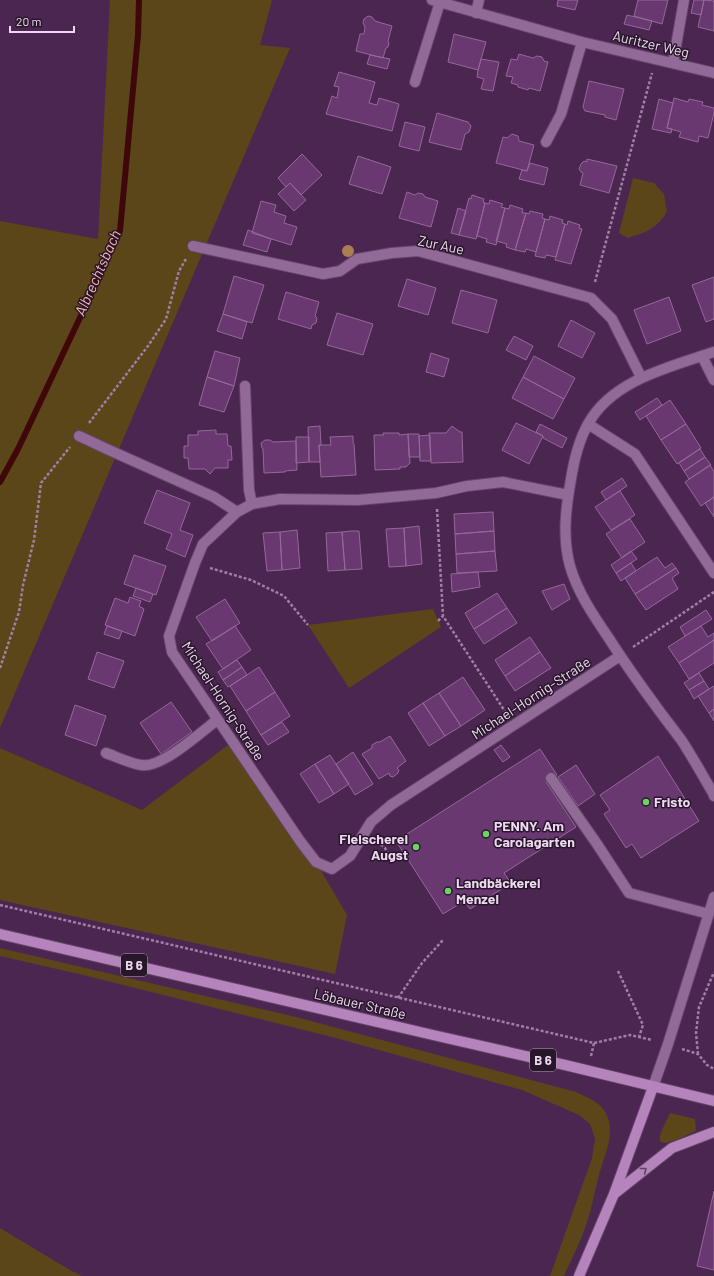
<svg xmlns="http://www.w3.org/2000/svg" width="714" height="1276" viewBox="0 0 714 1276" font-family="Barlow,sans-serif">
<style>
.green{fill:#5b461a}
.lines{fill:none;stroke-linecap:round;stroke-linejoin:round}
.stream{stroke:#40070b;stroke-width:6}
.building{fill:#6a3871;stroke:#926997}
.minor-casing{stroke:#65456a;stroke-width:12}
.major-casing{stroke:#65456a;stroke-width:12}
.path{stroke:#9e80a2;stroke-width:2.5;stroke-dasharray:3 2;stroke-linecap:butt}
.minor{stroke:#926a98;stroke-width:10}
.major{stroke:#b684bd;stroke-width:10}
.tree{fill:#ac7d55}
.oneway{stroke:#614365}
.poi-dot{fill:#6ad363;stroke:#28172a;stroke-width:1.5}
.labels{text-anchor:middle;stroke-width:3;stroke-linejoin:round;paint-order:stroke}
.shield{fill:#28172a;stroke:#b39eb6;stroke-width:1}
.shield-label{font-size:13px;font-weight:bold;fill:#efd8f2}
.street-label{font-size:14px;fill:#efd8f2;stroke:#28172a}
.poi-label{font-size:14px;font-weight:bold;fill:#efd8f2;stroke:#28172a;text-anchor:start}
.water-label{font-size:15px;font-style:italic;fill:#ffb8b4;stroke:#28172a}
</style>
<rect width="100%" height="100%" fill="#4b2650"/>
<!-- green -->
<path class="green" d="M110 0H272L260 45 290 48 0 728V221L98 239Z
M633 178 654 183 664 194 667 212C657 228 646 233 628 238L619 233Z
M433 609 441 627 349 688 308 625Z
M232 742 316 862 347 915 335 974 0 900V748L142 810Z
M0 948 296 1017 576 1092C589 1098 604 1104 608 1118 614 1138 604 1156 599 1175 595 1190 592 1207 587 1222 581 1241 572 1258 564 1276H550L592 1158 595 1139 590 1124 579 1115 522 1090 336 1038 83 975 0 956Z
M670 1113 695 1119 696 1131C690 1133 656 1153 660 1136 662 1128 667 1120 670 1113Z
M0 1228 70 1270 82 1276H0Z"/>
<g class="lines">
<!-- stream -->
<path class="stream" d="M0 482 18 449 85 307 120 231 138 35 139 0"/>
</g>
<!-- building -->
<path class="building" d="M558 0H578L575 10 557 6Z
M638 0H668L662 24 634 16Z
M694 0H704L701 15 691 13Z
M704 0 714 1V31L698 27Z
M627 15 652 21 649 30 624 24Z
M368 16 372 17 375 21 392 26 388 41 389 43 388 47 386 48 383 58 356 51 360 34H364L365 27 363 23 364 19Z
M454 34 486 42 478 70 448 62Z
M519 54 533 58 537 56 542 57 544 61 548 62 540 91 529 88 528 90 518 87V85L511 83 513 77 506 76 511 59 517 60Z
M370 55 390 59 387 69 367 64Z
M481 59 499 62 493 91 481 89 484 79 477 77 478 70Z
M339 72 375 82 369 103 377 105 379 98 399 104 392 131 326 114 332 96 337 98 339 87 334 86Z
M589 81 624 89 616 120 605 117V115L585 111 583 107Z
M674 98 688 102 689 99 703 102 702 105 714 108V113L708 138 699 136 698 142 679 137 681 132 667 128Z
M659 99 673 103 667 128 672 129 671 133 652 129Z
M437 113 468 122 471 126 469 132 465 134 461 150 429 142Z
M405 122 425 127 419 151 399 146Z
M512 134 518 136 519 141 534 145 527 171 496 163 503 137 507 138Z
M302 154 322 175 301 195 290 183 286 187 278 178Z
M358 156 391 167 382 194 349 184Z
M587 159 617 166 609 193 580 185 583 173 581 172 579 169 581 164 584 161 587 162Z
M530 163 548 168 544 185 519 179 522 170 527 171Z
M290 183 306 200 294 211 278 194Z
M407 192 415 195 418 193 423 194 425 197 438 201 431 227 399 218Z
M472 195 484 199 483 202 485 203 476 239 459 235 469 198 471 199Z
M490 200 503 204 501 207 505 208 496 245 486 242 487 239 477 236 485 203 489 204Z
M261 201 276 205 274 212 286 216 284 223 297 227 291 245 252 233Z
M510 205 523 209 522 213H526L515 250 506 247 507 244 496 241 505 208 509 209Z
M458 208 466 211 459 235 451 233Z
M530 211 543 214 542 218 545 219 536 252 526 249 525 252 515 250 526 213 529 214Z
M550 216 563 220 562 223 565 224 556 257 546 255 545 258 535 256 545 219 549 220Z
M568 221 580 225 579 228 582 229 571 264 555 260 565 224 567 225Z
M248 230 271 239 267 252 243 245Z
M234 276 264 285 252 323 223 314Z
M714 277V319L706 322 692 285Z
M407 279 436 288 428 315 398 306Z
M461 290 497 300 488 333 452 323Z
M286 292 319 302 315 316 317 318 316 323 312 325 311 329 278 319Z
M669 297 681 331 647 344 634 310Z
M337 313 373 324 363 355 327 345Z
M223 314 247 322 242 339 217 331Z
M571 320 595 333 582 358 558 346Z
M514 336 533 346 526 360 506 350Z
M215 351 240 358 234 386 207 377Z
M431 353 449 359 444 377 426 372Z
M534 356 575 378 564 399 523 377Z
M207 377 234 386 224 412 199 405Z
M523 377 564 399 553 419 512 398Z
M657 398 662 405 640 420 635 412Z
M670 400 686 424 661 440 646 416Z
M516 423 543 436 529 464 502 450Z
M540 424 567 438 562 448 543 438V436L536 432Z
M686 424 701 448 677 464 661 440Z
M320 426 321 445H319L320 462H309L308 427Z
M452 426 460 432H462L463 462 431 463 429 433H446Z
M216 430V434H227L228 446H231L232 460H228V468H215L210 474 205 469H189L188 458H184V446H188V435H198V431Z
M383 433H399V435L408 434 410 463 406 467H400V469L375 470 374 435H384Z
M408 434H419L420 457H409Z
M430 435 431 461H420L419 436Z
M353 436V443L354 444 356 475 321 477 319 445H331L330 437Z
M296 437H309V462L296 463Z
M265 440H270L273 442 296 441 297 470 285 471V472L264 473 263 449 262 448 261 443Z
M700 449 705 457 684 471 679 463Z
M705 457 711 465 689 479 684 471Z
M710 465 714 472V497L701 506 685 482Z
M622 478 627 486 606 500 601 492Z
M157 490 190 503 180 530 193 535 185 557 166 549 172 534 144 523Z
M620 491 635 515 611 530 595 507Z
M714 497V517L705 503Z
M493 512 494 531 455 534 454 514Z
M630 519 645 542 622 558 606 534Z
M419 526 422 564 406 566 404 528Z
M404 528 406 566 389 567 386 529Z
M297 530 300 568 282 570 280 532Z
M351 531H359L362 569 345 570 342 532Z
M494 531 495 551 456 554 455 534Z
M280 532 282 570 267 571 263 533Z
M342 532 345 570 328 571 326 533Z
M495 551 497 571 457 573 456 554Z
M631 551 637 559 616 573 611 565Z
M134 555 166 566 156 595 124 584Z
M657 557 665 568 672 563 676 568 635 594 625 578Z
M631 563 636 571 621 581 616 573Z
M676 568 679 573 672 578 678 589 646 610 635 594Z
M478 572 480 587 452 592 451 574Z
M564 584 570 599 552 610 542 591Z
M136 588 153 594 150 602 133 596Z
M497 593 507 608 474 629 465 613Z
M130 597 141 601 139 606 144 609 135 636 105 625 115 598 128 603Z
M225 599 240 623 212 641 196 617Z
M507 608 517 623 484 644 474 629Z
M706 610 712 619 685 636 680 627Z
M107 626 122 631 119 639 104 634Z
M235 626 251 650 223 669 206 644Z
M701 626 708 637 714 633V640L679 663 668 647Z
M530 637 540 652 505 676 495 660Z
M714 640V663L689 679 679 663Z
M97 652 124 661 114 688 88 679Z
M540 652 551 668 515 691 505 676Z
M237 660 242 667 223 680 218 672Z
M242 667 247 675 228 687 223 680Z
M259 667 275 692 246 711 230 686Z
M699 673 704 681 689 690 684 683Z
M463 677 485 710 461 726 439 693Z
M704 681 709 689 694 699 689 690Z
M714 686V709L709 713 698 696Z
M275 692 290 716 261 735 246 711Z
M439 693 461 726 445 736 423 703Z
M171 702 192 732 161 754 140 723Z
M423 703 445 736 429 746 408 713Z
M75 705 106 716 96 746 65 735Z
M714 709V721L709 713Z
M282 722 289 732 268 745 261 735Z
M390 736 406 761 397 768 399 770 398 773 393 777 390 776 389 773 379 779 362 754 372 748V745L377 742H380Z
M501 745 510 757 503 762 494 750Z
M540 749 557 775 546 782 576 827 504 873 511 883 470 909 464 901 443 914 396 841Z
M353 752 373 784 355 795 336 764Z
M330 755 349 784 334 794 315 764Z
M658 756 699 821 641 858 632 844 626 848 604 814 610 810 600 795Z
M315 764 334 794 319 803 300 774Z
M576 765 595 794 578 806 558 777Z
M714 1191V1270L697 1266Z"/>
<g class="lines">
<defs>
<path id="minor" d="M432 0 582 42 714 73
M476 13 479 0
M673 63 684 0
M415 82 440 2
M546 142 561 114 582 42
M193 246 323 274 340 271 357 259 392 253 418 251 591 298 612 319 641 377
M714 352C670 367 612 380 588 424 579 440 574 460 571 479 566 507 562 537 570 566 577 591 593 615 608 637 624 662 641 686 658 709 666 720 674 730 682 741 693 758 703 776 713 793L714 796
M702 356 714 380
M245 386 249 490 252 504
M588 424 635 454 714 573
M79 436 109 450 214 497 237 512
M568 495 503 482 467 486 436 493 358 500 280 499 252 504 237 512 203 544 195 563 169 636 172 652 300 841 316 862 332 869 350 856 371 822 391 805 620 656
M106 753C117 757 129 763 141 765 161 769 201 732 217 720
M551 778 597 844 629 893 709 914
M653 1087 668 1044 714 897"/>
<path id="major" d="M0 934 433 1035 565 1065 714 1101
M614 1194 672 1148 714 1132
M579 1276 614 1194 653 1087"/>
</defs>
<!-- minor casing -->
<use href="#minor" class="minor-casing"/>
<!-- major casing -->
<use href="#major" class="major-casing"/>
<!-- path -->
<path class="path" d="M595 282 652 73
M89 423 148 346 166 319 179 271 186 259
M437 509 443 616 506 713
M210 568 251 580 284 596 308 625
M438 621 443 616
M633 647 714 592
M0 668 19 612 23 585 34 540 41 483 70 447
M377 841 385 848 388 854
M0 905 594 1043 630 1035 652 1040
M618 971 643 1025 639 1037
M398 998 422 963 443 940
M682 1049 698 1054 707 1065 714 1069
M698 1054 696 1033 699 1007 714 972
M591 1056 594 1043"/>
<!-- minor -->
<use href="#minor" class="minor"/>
<!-- major -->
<use href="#major" class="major"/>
</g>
<!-- trees -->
<circle class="tree" cx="348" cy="251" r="6"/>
<!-- one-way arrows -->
<defs><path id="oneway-chevron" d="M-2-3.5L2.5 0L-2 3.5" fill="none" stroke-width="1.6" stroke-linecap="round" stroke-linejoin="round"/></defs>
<use class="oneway" href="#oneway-chevron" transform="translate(644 1170) rotate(-38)"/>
<!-- markers -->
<g class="poi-dot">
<circle cx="646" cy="802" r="4"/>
<circle cx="486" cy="834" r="4"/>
<circle cx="416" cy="847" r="4"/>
<circle cx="448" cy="891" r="4"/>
</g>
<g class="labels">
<!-- shield labels -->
<g class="shield">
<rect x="121" y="954" width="26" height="22" rx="3"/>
<rect x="530" y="1049" width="26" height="22" rx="3"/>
</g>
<g class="shield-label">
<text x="134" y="970">B 6</text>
<text x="543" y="1065">B 6</text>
</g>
<!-- street labels -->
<g class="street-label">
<text transform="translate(651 44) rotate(13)" y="5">Auritzer Weg</text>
<text transform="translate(441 245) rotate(12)" y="5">Zur Aue</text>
<text transform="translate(531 698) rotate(-33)" y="5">Michael-Hornig-Straße</text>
<text transform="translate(223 701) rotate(57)" y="5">Michael-Hornig-Straße</text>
<text transform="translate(360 1004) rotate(13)" y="5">Löbauer Straße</text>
</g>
<!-- poi labels -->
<g class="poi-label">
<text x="654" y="807">Fristo</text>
<text x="494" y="831">PENNY. Am<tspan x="494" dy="16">Carolagarten</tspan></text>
<text x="408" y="844" text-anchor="end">Fleischerei<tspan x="408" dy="16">Augst</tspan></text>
<text x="456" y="888">Landbäckerei<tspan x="456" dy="16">Menzel</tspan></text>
</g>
<!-- water labels -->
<g class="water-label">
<text transform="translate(98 273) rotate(-66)" y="5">Albrechtsbach</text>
</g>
</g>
<!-- scale -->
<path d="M10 26v6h64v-6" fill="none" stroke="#efd8f2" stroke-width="2"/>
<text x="16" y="26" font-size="12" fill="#efd8f2" stroke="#28172a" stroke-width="3" paint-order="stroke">20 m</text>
</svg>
